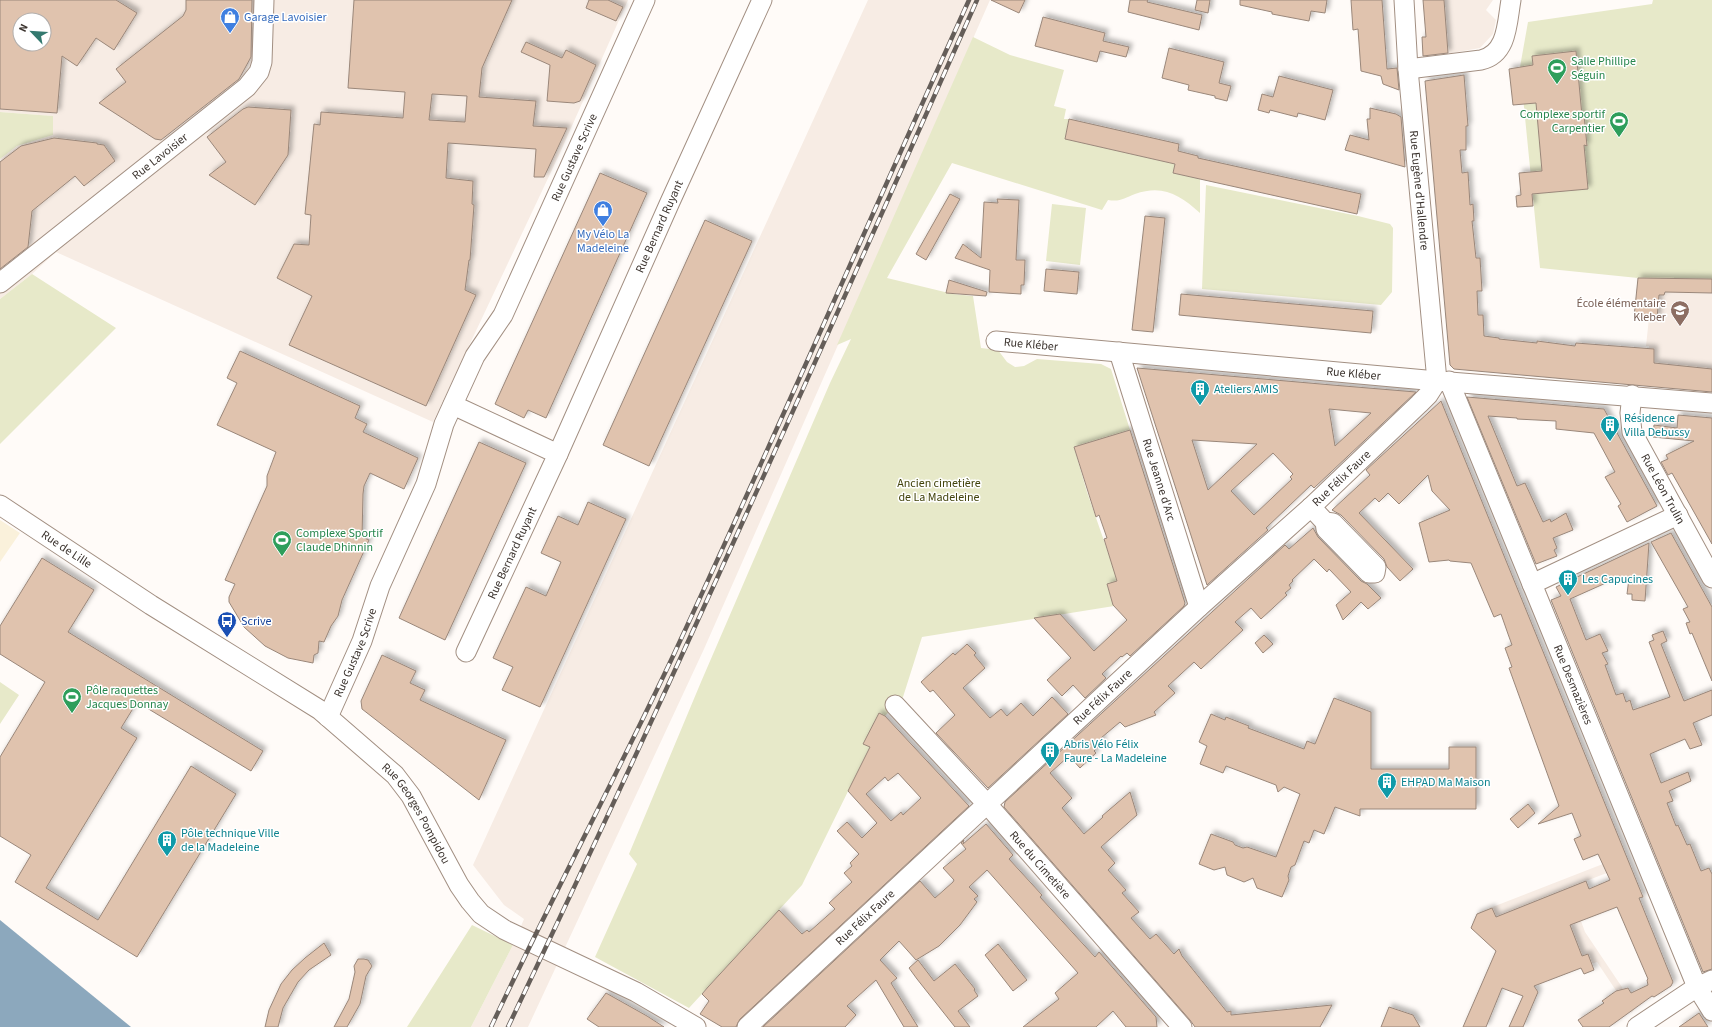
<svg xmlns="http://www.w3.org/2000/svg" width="1712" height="1027" viewBox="0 0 1712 1027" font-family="'Source Sans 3',sans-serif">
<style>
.commercial{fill:#faf1db}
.built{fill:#f7ece4;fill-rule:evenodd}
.green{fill:#e7e9c9}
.water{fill:#8ca8bd}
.building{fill:#e0c3ae;stroke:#9a877a;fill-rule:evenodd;filter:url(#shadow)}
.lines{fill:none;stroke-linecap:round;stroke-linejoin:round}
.minor-casing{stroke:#a28f82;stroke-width:21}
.minor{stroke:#fff;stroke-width:19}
.rail-casing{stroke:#655e59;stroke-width:4.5}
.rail{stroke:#fff;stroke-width:3;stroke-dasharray:9;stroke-linecap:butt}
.labels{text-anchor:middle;stroke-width:3;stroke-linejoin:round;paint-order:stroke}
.shop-label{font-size:12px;fill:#366cbe;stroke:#fff;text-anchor:start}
.leisure-label{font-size:12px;fill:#27864d;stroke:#fff;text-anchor:start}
.street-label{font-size:12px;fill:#3c342f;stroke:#fff}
.education-label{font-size:12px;fill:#785e54;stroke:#fff;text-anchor:end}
.culture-label{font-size:12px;fill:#0d838f;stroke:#fff;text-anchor:start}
.park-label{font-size:12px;fill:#42430c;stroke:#fff}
.transit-label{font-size:12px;fill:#164399;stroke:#fff;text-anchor:start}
</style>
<defs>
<filter id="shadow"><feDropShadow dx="3.5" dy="-3.5" stdDeviation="2" flood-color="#0004"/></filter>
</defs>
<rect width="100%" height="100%" fill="#fffbf8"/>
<!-- commercial -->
<path class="commercial" d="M0 520 20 533 0 562Z"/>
<!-- built -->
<path class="built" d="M0 0H628L559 155 433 422 56 252 32 274 0 299V159L17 146 53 135 52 116 0 112ZM20 20H44V44H20Z
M868 0H990L704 649 528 1027H471L513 945 524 919 504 905 473 865Z
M1423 0H1493L1486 10 1496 20 1493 34 1480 48 1423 58 1422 37 1426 36Z
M1638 278 1712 279V392L1647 386 1649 346H1646L1649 318 1634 317Z
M1626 855 1630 864 1586 881 1581 921 1585 932 1636 1008 1631 1013 1597 962 1537 984 1516 971 1471 928 1477 913Z"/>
<!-- green -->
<path class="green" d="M1653 0H1712V279L1638 278 1540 268 1520 67 1528 22 1652 4Z
M973 37 1010 55 1064 70 1054 106 1066 109 1064 119H1069L1065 139 1175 164 1173 173 1200 179V213C1180 195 1163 184 1135 194 1124 198 1121 202 1108 200L1102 210 952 163 887 278 953 294 973 296 981 348 998 350 1007 362 1015 367 1024 366 1037 359 1101 364 1111 369 1130 430 1074 447 1087 492 1118 581 1107 585 1114 606 922 637 903 697 885 716 802 885 689 1008 595 957 637 864 629 854 701 682 830 383 851 339 837 345Z
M0 112 53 116V135L17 146 0 159Z
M1206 185 1358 216 1390 224 1393 228 1392 292 1381 305 1202 289Z
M1052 204 1086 208 1080 265 1046 261Z
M32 274 116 328 0 444V299Z
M0 682 19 695 0 724Z
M472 925 513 945 471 1027H407Z"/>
<!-- water -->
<path class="water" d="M0 920 131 1027H0Z"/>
<!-- building -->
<path class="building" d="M0 0H116L137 13 114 50 96 38 77 66 62 56 57 113 0 109ZM20 20H44V44H20Z
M186 0H252L251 57 239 79 161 140 155 139 99 103 126 82 116 69 183 16 186 10Z
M354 0H512L482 68 479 97 536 101 533 126 567 128 544 177H534L536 149 448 143 446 178 473 181 472 204 474 205 470 260H469L465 290 476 295 426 406 289 345 312 296 277 278 294 244 309 245 311 215 305 214 314 124 320 125 321 112 403 118 405 92 348 88ZM432 94 467 96 465 122 429 120Z
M589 0H608L623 7 616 21 586 8Z
M991 0H1025L1019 13Z
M1130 0H1148L1147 2 1202 15 1199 30 1128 12Z
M1197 0H1210L1208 13 1195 10Z
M1240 0H1327L1325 13 1311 11 1309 21 1272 14V12L1240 5Z
M1351 0H1382L1387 69 1397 68 1399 90 1383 84 1381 76 1361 71 1358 29 1353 30Z
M1423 0H1444L1448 53 1423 56 1422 37H1426Z
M1043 17 1105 33 1103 41 1129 47 1126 57 1100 51 1097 62 1035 46Z
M526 42 562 58 566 50 596 65 580 101 574 103 547 101 550 65 521 52Z
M1169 48 1224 62 1219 83 1231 86 1227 101 1215 98V96L1188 90 1189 85 1162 78Z
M1576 51 1582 116 1584 115 1587 146 1584 145 1588 189 1532 194 1533 206 1517 207 1516 196 1521 195 1519 173 1542 171 1536 103 1513 105 1509 69 1533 65 1532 56Z
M1464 75 1468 126H1466V150H1460L1462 173 1468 172 1470 205 1473 204 1474 221H1472L1476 258H1480L1482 291H1477L1478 315H1483L1484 336 1499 338V339L1537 343V341L1575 346 1576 343 1654 349V363L1712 369V392L1454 369 1450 365 1425 81Z
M1279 76 1333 90 1325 120 1298 113 1297 117 1270 110 1269 113 1258 110 1262 94 1273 97Z
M248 107 291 110 288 155 255 205 209 175 226 162 207 137 243 109Z
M1370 108 1396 114 1401 117 1405 167 1345 150 1350 135 1369 140 1367 119H1370Z
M1069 119 1179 144 1178 151 1198 156V158L1361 194 1357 214 1173 173 1175 164 1065 139Z
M54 138 97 143V144L104 145 115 161 84 186 75 176 32 211 28 247 0 269V162L21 146Z
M600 173 647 193 546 418 528 410 524 418 495 404Z
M950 194 960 199 926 260 916 254Z
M997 199 1019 200 1016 260H1025L1024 285H1021V294L989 292 990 270 955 258 963 244 981 258 984 202 998 203Z
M1145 216 1165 218 1153 332 1132 330Z
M705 220 752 241 649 466 603 445Z
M1046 269 1079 272 1077 294 1044 291Z
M1638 278 1712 279V293L1665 292 1664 295H1659L1657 319 1634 317Z
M949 280 987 292 986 296 946 293Z
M1181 294 1373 311 1371 333 1179 315Z
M240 351 360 406 355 418 367 424 363 432 418 458 404 489 370 473 364 486 363 494 362 537 369 540 342 600 338 616 331 626 324 642 319 641 318 653 314 655 313 663 288 658 265 646 244 627 229 602V597L235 584 225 580 267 486V476L276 452 217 425 237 383 227 378Z
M1137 368 1332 385 1416 392 1314 488 1311 485 1266 528 1268 530 1207 585ZM1329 409 1371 413 1335 446ZM1192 440 1257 444 1208 490ZM1273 453 1293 474 1290 477 1292 479 1254 515 1231 491Z
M1467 397 1604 409 1657 506 1627 522 1618 506 1621 504 1605 477 1615 472 1594 433 1556 429V421L1517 419V418L1488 416 1517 486 1525 483 1543 522 1550 519 1551 522 1566 513 1573 530 1553 538 1557 548 1554 550 1557 556 1536 564Z
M1441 401 1643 897 1639 898 1673 982 1671 986 1654 997 1652 996 1609 1027H1583L1578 1020 1604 1003 1602 1001 1616 991 1628 988 1631 993 1648 985 1647 980 1648 979 1617 907 1570 925 1582 956 1588 954 1594 970 1584 974 1581 968 1534 986 1538 992 1523 1027H1509L1523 996 1502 988 1486 1027H1463L1496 951 1471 928 1477 914 1492 908 1496 917 1586 881 1589 889 1610 880 1598 854 1583 860 1574 839 1581 836 1572 813 1538 824 1559 806 1509 668 1512 667 1505 648 1512 645 1508 634 1501 614 1494 617 1471 563 1450 561 1449 560 1429 562 1419 523 1450 510 1432 491 1428 475 1399 504 1388 493 1379 502 1375 498 1359 513 1413 569 1400 581 1387 567 1384 559 1341 515 1332 510 1370 475 1366 470Z
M1678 415 1712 418V544L1672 473 1668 475 1661 462 1668 459 1666 455 1694 441 1653 437 1654 425 1677 428Z
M1130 430 1185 603 1184 606 1130 656 1127 653 1122 657 1121 656 1102 674 1106 678 1085 698 1073 685 1062 696 1047 680 1071 658 1034 618 1060 614 1094 651 1127 620 1113 605 1107 584 1117 581 1104 539 1107 538 1099 515 1096 517 1074 447Z
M479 442 526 463 445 640 399 618Z
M588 502 626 519 540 707 502 690 513 667 493 658 526 587 546 596 561 562 541 553 558 516 578 525Z
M1313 528 1318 537 1361 581 1367 584 1381 598 1368 609 1361 602 1343 620 1336 605 1351 592 1329 569 1327 572 1314 559 1292 580 1293 581 1289 585 1291 588 1285 593 1287 595 1261 619 1251 608 1235 622 1243 630 1216 655 1201 669 1194 662 1168 686 1175 693 1154 712 1156 715 1125 727 1120 722 1101 738 1103 742 1094 751 1096 753 1080 768 1069 756 1050 773 1072 798 1062 808 1084 834 1103 817 1102 816 1130 792 1137 815 1101 847 1115 863 1108 870 1126 890 1122 893 1139 912 1131 918 1150 939 1156 934 1174 954 1179 949 1182 956 1227 1012 1231 1011V1015L1332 1005 1320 1027H1195L1190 1020 1004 807 1005 802 1285 545 1289 549Z
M1671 533 1712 607V681L1692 633 1690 634 1686 623 1690 622 1683 609 1688 607 1651 542Z
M1649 543 1645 601 1632 600V594H1627L1629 578 1619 582 1617 578 1570 599 1586 640 1600 634 1608 651 1602 653 1608 664 1605 665 1616 695 1623 693 1626 702 1630 700 1633 710 1670 697 1649 642 1654 640 1652 635 1663 631 1667 641 1661 644 1684 701 1712 690V715L1693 723 1702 745 1690 749 1685 739 1650 754 1661 783 1688 772 1691 781 1669 791 1673 801 1667 803 1676 826 1678 825 1687 845 1690 844 1701 871 1709 868 1712 874V969L1703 972 1551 600 1561 596 1556 587Z
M42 558 94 590 68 632 263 751 251 771 137 702 121 728 137 738 46 888 98 920 191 766 236 794 137 957 15 882 31 855 0 836V757L45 682 0 654V626Z
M1264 635 1273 644 1263 653 1255 643Z
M967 644 976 653 974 655 985 668 963 688 990 718 1001 709 1007 716 1021 703 1033 716 1052 697 1068 714 988 788 936 733 955 715 933 690 930 692 921 682 953 653 955 655Z
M382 655 416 671 410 683 425 690 420 700 506 740 479 800 362 709 361 701Z
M1334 698 1371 712V769H1449V747H1476V809H1360V816L1335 807 1324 834 1314 830 1309 843 1304 841 1295 865 1291 867 1288 876 1289 880 1282 897 1257 888 1253 878 1244 882 1227 875 1225 867 1214 870 1199 864 1211 834 1233 842 1235 845 1243 848 1247 847 1276 857 1300 794 1284 787 1278 792 1276 785 1226 766 1223 773 1200 764 1207 746 1199 742 1211 714 1225 720 1226 717 1249 726 1248 728 1304 749 1307 741 1315 744Z
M879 713 885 716 969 806 740 1019 736 1027H722L700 1014 709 1001 702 994 708 987 779 910 802 934 807 930 809 932 835 909 829 903 852 882 844 873 852 866 850 863 859 854 837 831 847 822 862 838 877 823 848 791 870 747 863 744ZM898 773 921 798 903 815 901 812 891 821 866 794 885 777 888 781Z
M1528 804 1535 813 1518 828 1510 819Z
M986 824 1013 855 1009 859 1042 895 1040 897 1095 957 1099 952 1156 1017 1157 1027H1126L1113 1011 1096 1027H1023L1059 999 1055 993 1078 973 987 870 969 887 978 896 974 899 977 902 960 925 939 946 916 960 899 941 880 960 897 978 891 983 918 1027H904L876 980 847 1006 856 1015 845 1027H763L920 881 935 898 953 882 954 880 943 868 966 849 961 843 964 840 963 844Z
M324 943 331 955 309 970 298 982 283 1008 278 1027H265L269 1010 281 984 292 970 305 958Z
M998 944 1027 980 1013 991 985 955Z
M358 959H364L368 960 372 966 366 976 360 1004 347 1027H334L349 999 355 972 354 966Z
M918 960 934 981 955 964 975 989 974 990 978 996 958 1011 970 1027H955L917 979 909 968Z
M606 993 647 1016 664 1027H599L587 1019Z
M1389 1007 1413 1015 1420 1027H1381Z
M1699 1013 1708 1027H1679Z"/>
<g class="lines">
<defs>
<g id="minor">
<path id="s1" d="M1404 0 1408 69 1437 381"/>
<path d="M1408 69 1481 60C1508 54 1507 22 1511 0"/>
<path id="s2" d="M0 283 247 87 259 72 262 62 264 0"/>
<path id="s3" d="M996 341 1437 381 1712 403"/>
<path id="s4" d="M1119 352 1199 607"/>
<path id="s5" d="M1449 381 1697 987 1712 1011"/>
<path id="s6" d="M1632 395 1630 413 1632 432 1712 578"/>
<path d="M453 405 558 454 466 652"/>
<path id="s7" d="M558 454 670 202 762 0"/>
<path id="s8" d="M0 505 151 605 320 710 395 775 411 796 459 885 470 901 481 914 505 930 636 992 696 1027"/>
<path d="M1311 507 1325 522 1333 523 1376 567 1375 573H1369L1326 529 1325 522"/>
<path d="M1532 584 1678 515"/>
<path id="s9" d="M895 705 987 804 1182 1027"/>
<path id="s10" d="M328 717 362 641 380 586 426 484 444 424 475 356 503 315 645 0"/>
<path id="s11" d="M747 1027 1199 607 1311 507 1419 404 1428 395 1437 381"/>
<path d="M1637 1027 1697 987 1712 980"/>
</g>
</defs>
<!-- minor casing -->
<use href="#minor" class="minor-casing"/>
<!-- minor -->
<use href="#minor" class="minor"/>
<defs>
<path id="rail" d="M491 1027C550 901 615 779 674 654 775 437 870 218 969 0
M508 1027C670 687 824 344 977 0"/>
</defs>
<!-- rail casing -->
<use href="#rail" class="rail-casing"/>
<!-- rail -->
<use href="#rail" class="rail"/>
</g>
<!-- icons -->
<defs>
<symbol id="shop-pin" viewBox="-11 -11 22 30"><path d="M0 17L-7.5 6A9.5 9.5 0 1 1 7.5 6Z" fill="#3f7fe0" stroke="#fff"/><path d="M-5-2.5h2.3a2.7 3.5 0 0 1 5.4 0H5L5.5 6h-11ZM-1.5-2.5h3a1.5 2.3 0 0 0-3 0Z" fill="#fff"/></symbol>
<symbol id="stadium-pin" viewBox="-11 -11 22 30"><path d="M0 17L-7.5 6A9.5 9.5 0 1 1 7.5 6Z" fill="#2e9e5b" stroke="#fff"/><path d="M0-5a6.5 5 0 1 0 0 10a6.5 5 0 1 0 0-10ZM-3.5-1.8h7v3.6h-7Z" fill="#fff"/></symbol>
<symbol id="school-pin" viewBox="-11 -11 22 30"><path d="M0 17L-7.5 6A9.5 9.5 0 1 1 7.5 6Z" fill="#8d6e63" stroke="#fff"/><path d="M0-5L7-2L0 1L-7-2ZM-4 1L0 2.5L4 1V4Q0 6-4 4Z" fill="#fff"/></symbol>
<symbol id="building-pin" viewBox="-11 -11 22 30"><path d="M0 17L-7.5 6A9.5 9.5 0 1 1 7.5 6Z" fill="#0f9aa8" stroke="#fff"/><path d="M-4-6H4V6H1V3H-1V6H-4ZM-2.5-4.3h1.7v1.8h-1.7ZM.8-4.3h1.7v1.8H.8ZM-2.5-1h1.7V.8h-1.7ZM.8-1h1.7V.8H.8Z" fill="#fff"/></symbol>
<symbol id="bus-pin" viewBox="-11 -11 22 30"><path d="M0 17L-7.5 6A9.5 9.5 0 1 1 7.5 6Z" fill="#1a4fb4" stroke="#fff"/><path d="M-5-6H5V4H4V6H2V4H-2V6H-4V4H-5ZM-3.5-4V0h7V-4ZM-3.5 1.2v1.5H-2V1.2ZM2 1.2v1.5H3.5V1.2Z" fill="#fff"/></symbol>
</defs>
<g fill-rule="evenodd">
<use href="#shop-pin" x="219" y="6" width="22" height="30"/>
<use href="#stadium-pin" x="1546" y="57" width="22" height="30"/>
<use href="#stadium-pin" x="1608" y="110" width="22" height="30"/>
<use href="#shop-pin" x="592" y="199" width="22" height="30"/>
<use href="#school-pin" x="1669" y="299" width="22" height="30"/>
<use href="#building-pin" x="1189" y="378" width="22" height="30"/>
<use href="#building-pin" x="1599" y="414" width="22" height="30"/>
<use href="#stadium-pin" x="271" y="529" width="22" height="30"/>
<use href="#building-pin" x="1557" y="568" width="22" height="30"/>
<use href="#bus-pin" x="216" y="610" width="22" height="30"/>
<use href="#stadium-pin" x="61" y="686" width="22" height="30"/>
<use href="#building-pin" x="1039" y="740" width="22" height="30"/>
<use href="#building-pin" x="1376" y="771" width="22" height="30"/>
<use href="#building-pin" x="156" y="829" width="22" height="30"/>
</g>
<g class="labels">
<!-- shop labels -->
<g class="shop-label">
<text x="244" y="21">Garage Lavoisier</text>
<text x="603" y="238" text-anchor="middle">My Vélo La<tspan x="603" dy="14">Madeleine</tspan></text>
</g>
<!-- leisure labels -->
<g class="leisure-label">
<text x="1571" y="65">Salle Phillipe<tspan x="1571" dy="14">Séguin</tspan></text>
<text x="1605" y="118" text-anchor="end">Complexe sportif<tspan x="1605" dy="14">Carpentier</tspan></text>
<text x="296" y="537">Complexe Sportif<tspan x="296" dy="14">Claude Dhinnin</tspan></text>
<text x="86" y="694">Pôle raquettes<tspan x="86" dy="14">Jacques Donnay</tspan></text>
</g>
<!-- street labels -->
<g class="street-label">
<text dy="4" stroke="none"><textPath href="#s2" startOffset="204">Rue Lavoisier</textPath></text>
<text dy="4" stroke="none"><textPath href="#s10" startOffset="613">Rue Gustave Scrive</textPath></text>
<text dy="4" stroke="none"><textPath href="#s1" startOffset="191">Rue Eugène d'Hallendre</textPath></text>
<text dy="4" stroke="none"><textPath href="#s7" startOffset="249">Rue Bernard Ruyant</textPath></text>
<text dy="4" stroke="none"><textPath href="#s3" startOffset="35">Rue Kléber</textPath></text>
<text dy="4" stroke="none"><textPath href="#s3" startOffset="359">Rue Kléber</textPath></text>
<text dy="4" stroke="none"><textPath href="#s11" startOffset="809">Rue Félix Faure</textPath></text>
<text dy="4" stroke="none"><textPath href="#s4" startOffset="134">Rue Jeanne d'Arc</textPath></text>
<text dy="4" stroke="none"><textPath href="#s6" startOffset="102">Rue Léon Trulin</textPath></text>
<text dy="4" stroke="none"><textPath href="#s8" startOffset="80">Rue de Lille</textPath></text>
<text transform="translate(512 553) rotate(-65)" y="4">Rue Bernard Ruyant</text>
<text dy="4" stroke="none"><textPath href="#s10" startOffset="70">Rue Gustave Scrive</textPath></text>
<text dy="4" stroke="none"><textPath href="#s5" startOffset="328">Rue Desmazières</textPath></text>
<text dy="4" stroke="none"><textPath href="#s11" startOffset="485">Rue Félix Faure</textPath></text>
<text dy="4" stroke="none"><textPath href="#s8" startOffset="523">Rue Georges Pompidou</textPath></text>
<text dy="4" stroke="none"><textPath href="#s9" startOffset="216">Rue du Cimetière</textPath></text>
<text dy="4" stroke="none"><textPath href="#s11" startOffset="161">Rue Félix Faure</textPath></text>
</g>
<!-- education labels -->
<g class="education-label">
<text x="1666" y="307">École élémentaire<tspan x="1666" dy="14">Kleber</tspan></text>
</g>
<!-- culture labels -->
<g class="culture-label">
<text x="1214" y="393">Ateliers AMIS</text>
<text x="1624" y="422">Résidence<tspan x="1624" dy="14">Villa Debussy</tspan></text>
<text x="1582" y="583">Les Capucines</text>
<text x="1064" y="748">Abris Vélo Félix<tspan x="1064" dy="14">Faure - La Madeleine</tspan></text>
<text x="1401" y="786">EHPAD Ma Maison</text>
<text x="181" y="837">Pôle technique Ville<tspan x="181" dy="14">de la Madeleine</tspan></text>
</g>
<!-- park labels -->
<g class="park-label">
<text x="939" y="487">Ancien cimetière<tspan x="939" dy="14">de La Madeleine</tspan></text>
</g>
<!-- transit labels -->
<g class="transit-label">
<text x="241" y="625">Scrive</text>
</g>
</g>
<!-- north arrow -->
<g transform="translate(32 32) rotate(295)"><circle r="19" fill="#ffffff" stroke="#b1aeac"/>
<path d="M0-3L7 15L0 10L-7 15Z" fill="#33796f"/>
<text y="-6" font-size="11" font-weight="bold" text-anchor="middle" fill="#3c342f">N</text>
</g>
</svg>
